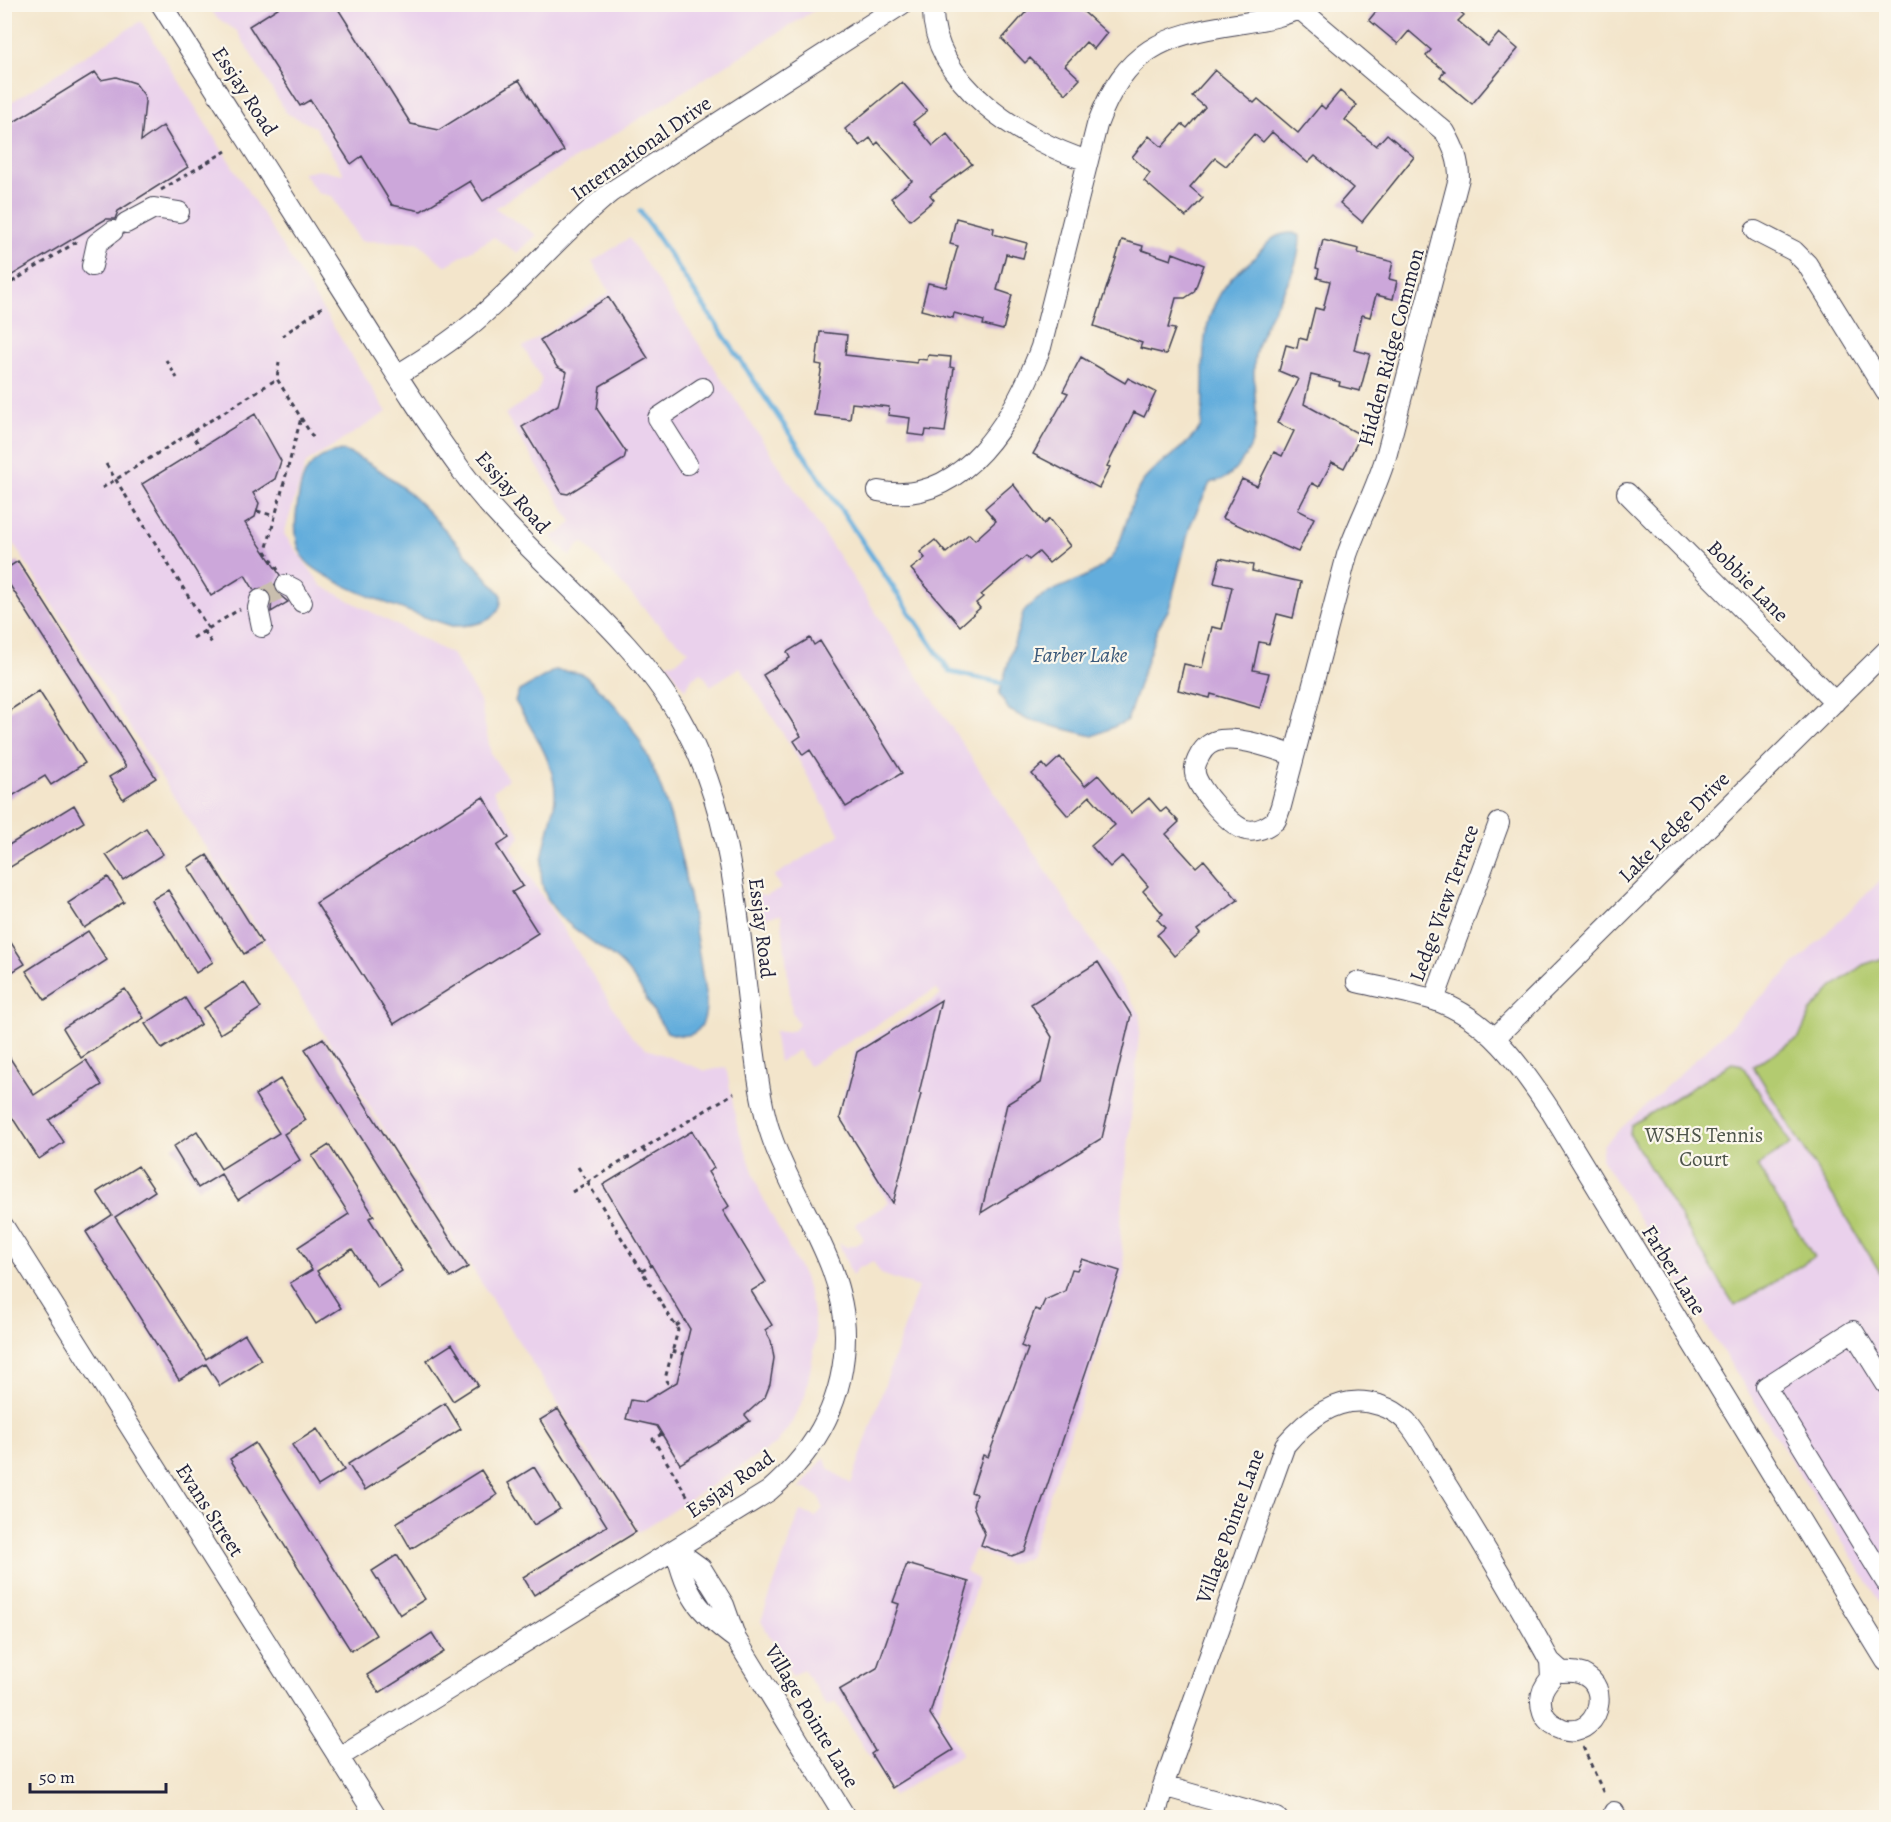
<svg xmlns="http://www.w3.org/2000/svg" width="1891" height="1822" viewBox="0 0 1891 1822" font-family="Alegreya,serif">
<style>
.built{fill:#ead1ec}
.green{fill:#b3cb70;stroke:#6a7656;stroke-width:1.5}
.water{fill:#64addc;stroke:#43688c;stroke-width:1.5}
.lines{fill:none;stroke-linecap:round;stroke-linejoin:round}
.stream{stroke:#64addc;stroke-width:5}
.building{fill:#cca7da}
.minor-tunnel{stroke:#c9beae;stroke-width:20;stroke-dasharray:20 10;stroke-linecap:butt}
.minor-casing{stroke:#413f51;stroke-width:22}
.path{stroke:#413f51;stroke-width:3;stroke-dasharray:4.5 4.5;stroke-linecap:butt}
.minor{stroke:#fff;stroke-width:20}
.labels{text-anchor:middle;stroke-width:4.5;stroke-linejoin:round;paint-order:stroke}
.street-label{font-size:21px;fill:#22223b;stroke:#fbf7ec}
.park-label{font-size:21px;fill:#4e554b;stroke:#fbf7ec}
.water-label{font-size:22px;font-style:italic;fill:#3c5a7b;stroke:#fbf7ec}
</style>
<rect width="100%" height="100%" fill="#fbf7ec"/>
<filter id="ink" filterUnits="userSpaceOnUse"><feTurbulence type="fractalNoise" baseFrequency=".0167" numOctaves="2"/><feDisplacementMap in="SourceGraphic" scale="12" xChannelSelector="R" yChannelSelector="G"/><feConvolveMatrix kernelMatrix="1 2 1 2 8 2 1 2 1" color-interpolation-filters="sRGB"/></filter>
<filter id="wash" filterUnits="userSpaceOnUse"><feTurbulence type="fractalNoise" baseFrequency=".008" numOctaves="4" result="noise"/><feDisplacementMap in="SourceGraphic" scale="24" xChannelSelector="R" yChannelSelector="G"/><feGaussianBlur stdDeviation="1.35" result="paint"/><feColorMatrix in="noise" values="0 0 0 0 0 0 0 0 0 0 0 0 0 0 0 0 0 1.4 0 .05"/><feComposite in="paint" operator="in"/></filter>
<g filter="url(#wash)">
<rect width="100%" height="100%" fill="#f3e5cb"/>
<!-- built -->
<path class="built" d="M208 5H823L495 208 537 235 517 253 494 237 445 266 418 242 360 241 332 196 318 193 303 173 320 170 344 174 315 127 286 113 237 31 216 17Z
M141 21 387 412 306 463 284 534 322 586 453 655 480 701 491 754 508 779 493 791 521 836 511 847 632 1037 647 1049 706 1071 726 1067 737 1125 761 1195 804 1277 812 1307 816 1340 805 1396 793 1421 776 1444 639 1532 5 530V106Z
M629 238 1141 1015 1120 1230 1125 1271 1029 1557 1008 1564 974 1550 965 1572 978 1579 938 1712 962 1754 893 1796 836 1702 827 1706 803 1669 792 1676 761 1621 800 1511 816 1517 823 1508 820 1498 806 1489H799L825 1457 828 1468 851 1484 918 1287 881 1274 873 1261 857 1269 852 1276 839 1243 847 1247 856 1245 864 1239 855 1224 889 1203 837 1119 855 1050 941 995 936 989 809 1066 798 1050 779 1062 774 1031 784 1032 795 1030 799 1024 792 1012 781 915 768 917 761 923 758 895 766 896 781 889 774 876 840 835 791 746 740 667 711 686 702 673 693 677 685 690 667 663 676 662 689 651 662 628 584 543 578 545 570 557 550 536 560 533 572 522 505 414 537 393 542 379 523 347 610 292 592 262Z
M1886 875V1611L1601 1158 1603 1145 1725 1032Z"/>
<!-- green -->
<path class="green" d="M1886 957V1282L1753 1066 1799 1038 1811 1011 1834 986 1863 965Z
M1732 1063 1742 1065 1791 1144 1757 1166 1814 1257 1735 1306 1630 1135 1631 1125Z"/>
<!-- water -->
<path class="water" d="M1293 233 1300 236C1300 281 1263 313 1255 356 1250 388 1263 417 1250 448 1246 456 1235 472 1227 477 1223 480 1215 481 1210 483L1190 526 1169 609 1158 627 1127 721 1093 736 1028 720 1009 710 999 694 1023 613C1044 585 1085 585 1109 560 1125 544 1128 499 1144 480 1161 459 1187 449 1201 426 1208 372 1192 328 1229 281 1236 272 1246 266 1253 259 1267 245 1271 233 1293 233Z
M344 451C409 477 455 543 501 594 504 622 475 626 452 626 423 617 316 581 303 557 291 536 296 511 300 489 305 464 320 453 344 451Z
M555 670C563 672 574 671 582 674 589 678 596 687 602 692 675 757 691 908 706 999 707 1026 697 1043 667 1032 650 1010 640 980 618 961 594 940 557 924 545 893 533 864 553 827 555 798 557 764 531 729 515 701L519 691Z"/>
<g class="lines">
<!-- stream -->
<path class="stream" d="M640 211 950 672 1002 683"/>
</g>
<g id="blocks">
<!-- building -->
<path class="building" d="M284 4H335L411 124 439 130 519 80 564 151 483 201 470 181 421 211 392 205 362 156 351 164 310 100 300 106 249 26Z
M1033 4H1075L1107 33 1094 49 1086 42 1065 65 1080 79 1066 94 1030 58 1025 63 1002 39Z
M1382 4H1451L1464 15 1458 21 1488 46 1499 33 1518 49 1472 104 1440 77 1445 71 1426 56 1431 50 1409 31 1398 44 1369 20Z
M1215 70 1254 103 1258 99 1298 133 1321 105 1325 109 1340 91 1357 105 1345 120 1376 146 1387 134 1414 157 1362 222 1340 203 1353 188 1315 156 1308 163 1272 132 1263 142 1254 134 1226 166 1215 158 1190 187 1203 198 1186 217 1144 181 1150 173 1132 157 1149 136 1162 147 1182 124 1187 128 1205 107 1192 96Z
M95 72 101 80 116 77 135 83 144 95 145 102 141 141 163 126 188 167 118 211 115 219H106L4 280V128Z
M902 82 927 111 913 122 933 146 947 134 972 164 930 195 934 200 910 220 891 198 912 181 878 142 875 145 870 138 860 146 845 129Z
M956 218 994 228 993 234 1027 243 1023 258 1006 254 997 290 1012 295 1003 330 983 325 984 321 954 313 953 318 921 310 928 283 946 287 958 246 950 244Z
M1122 240 1143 246 1142 250 1171 260 1173 253 1204 265 1194 292 1185 298H1176L1168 328 1175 329 1166 354 1140 348 1142 343 1094 326Z
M1323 240 1359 249 1358 253 1393 262 1389 279 1397 281 1393 299 1376 295 1370 317 1362 315 1354 350 1370 354 1360 391 1339 386 1340 382 1311 375 1304 404 1361 435 1344 468 1332 462 1319 487 1312 483 1298 510 1314 518 1298 552 1222 518 1242 479 1257 486 1274 452 1282 456 1294 431 1277 423 1298 379 1279 371 1286 345 1297 348 1299 338 1307 340 1315 308 1323 310 1330 281 1317 278 1319 269 1316 268Z
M608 297 648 358 600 386 597 409 626 452 624 459 568 494 562 493 522 427 558 405 567 372 557 367 540 340Z
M820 332 847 335 845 355 917 363V359L927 360 928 355 951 357 950 367 954 368 945 432 926 430 925 436 908 434 910 418 888 415 889 407 852 403 850 419 814 415 822 365 816 364Z
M1081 357 1125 383 1128 378 1156 392 1144 417 1134 412 1107 466 1110 467 1099 488 1033 454 1068 393 1063 391Z
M255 414 281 461 275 479 253 493 259 503 255 517 245 523 280 575 274 586 276 592 288 602 271 612 272 597 269 592 262 588 254 590 245 575 211 596 142 484Z
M1013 484 1044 524 1049 519 1070 546 1049 563 1039 552 1029 560 1026 556 981 595 983 597 976 603 980 608 960 626 911 569 925 558 920 552 935 540 946 553 969 534 975 540 996 521 985 508Z
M1220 558 1253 565 1252 571 1301 582 1293 618 1277 614 1269 644 1259 642 1253 670 1269 673 1260 708 1211 694 1210 698 1178 690 1184 664 1202 668 1212 627 1222 629 1232 587 1214 583Z
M18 561 156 778 123 799 109 777 126 767 4 576V570Z
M810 638 814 645 820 641 902 773 846 807 810 750 803 755 794 741 801 736 763 675 790 658 787 652Z
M39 691 85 763 51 785 45 776 4 801V714Z
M1060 757 1085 786 1098 775 1131 813 1149 798 1161 812 1166 808 1179 822 1166 834 1196 867 1204 860 1238 900 1197 930 1200 934 1174 956 1157 935 1165 928 1157 919 1163 914 1143 891 1148 886 1122 856 1110 867 1091 846 1115 825 1090 796 1068 816 1032 774 1043 764 1047 769Z
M483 797 509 838 497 846 523 886 512 892 538 933 394 1024 316 903Z
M74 805 84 822 4 871V848Z
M146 828 163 854 123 880 106 855Z
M207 855 262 943 244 954 188 867Z
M108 877 124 902 84 928 68 903Z
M168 890 213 962 196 973 151 900Z
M88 931 107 960 45 1000 26 971Z
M4 932 25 964 4 977Z
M1098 962 1131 1015 1102 1138 981 1213 1007 1104 1041 1083 1052 1037 1031 1004Z
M244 982 261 1008 220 1034 204 1008Z
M125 989 144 1018 81 1058 63 1028Z
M185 998 201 1024 162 1049 145 1024Z
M941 1000 919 1093 921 1094 893 1203 840 1118 857 1052Z
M323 1038 468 1267 450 1278 305 1049Z
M4 1049 34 1095 86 1060 102 1085 49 1120 64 1142 39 1159 4 1105Z
M280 1079 306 1120 284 1134 300 1160 238 1200 221 1174 198 1188 173 1147 197 1131 221 1169 279 1133 255 1095Z
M692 1131 714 1168 708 1172 729 1206 723 1211 766 1282 751 1291 772 1325 765 1330 771 1341 774 1358 770 1384 765 1397 745 1415 750 1421 680 1464 657 1426 626 1419 631 1400 644 1402 677 1382 690 1329 603 1185Z
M329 1145 374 1216 369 1218 402 1271 377 1287 352 1249 317 1271 341 1308 316 1324 290 1283 312 1270 298 1247 349 1214 312 1156Z
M138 1166 155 1191 115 1217 206 1359 245 1334 261 1360 220 1386 206 1364 179 1380 86 1232 112 1215 97 1192Z
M1082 1259 1120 1271 1025 1551 1012 1556 981 1545 985 1534 973 1506 976 1494 971 1492 983 1455 988 1457 1028 1349 1021 1346 1035 1309 1040 1311 1045 1300 1065 1291 1072 1269 1077 1270Z
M452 1344 478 1385 453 1401 427 1360Z
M445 1403 461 1429 365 1490 348 1464Z
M558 1409 636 1532 534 1595 523 1577 607 1526 540 1420Z
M317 1429 344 1470 318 1486 292 1445Z
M255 1443 376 1635 351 1651 230 1459Z
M534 1467 560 1509 534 1525 508 1483Z
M481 1470 497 1495 411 1549 396 1523Z
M397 1555 425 1599 400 1615 372 1571Z
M907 1564 969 1582 930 1714 953 1750 892 1788 871 1754 875 1751 839 1690 877 1668 899 1604 893 1602Z
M432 1633 444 1652 379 1693 367 1675Z"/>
</g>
</g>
<g filter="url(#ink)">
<use href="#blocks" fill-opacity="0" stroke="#413f51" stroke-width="1.5"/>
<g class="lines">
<!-- minor-tunnel -->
<path class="minor-tunnel" d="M260 600 286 585"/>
<defs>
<path id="minor" d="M161 4C221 99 281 193 341 287 381 350 420 414 464 474 528 560 627 625 680 718 735 814 738 927 752 1034 757 1068 760 1103 771 1135 793 1202 845 1263 845 1335 845 1399 817 1450 769 1491L339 1757
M933 4C929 83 1024 141 1088 161
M126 223 154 208 179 212
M1755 231 1794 251 1807 264 1886 392
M92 266 97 243 113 231
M397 375C424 359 449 343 473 323 522 282 562 232 611 192L902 4
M687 464 658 418 703 388
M878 491C963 509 1016 415 1041 347L1097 125C1125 49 1163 35 1237 24 1262 20 1286 17 1308 4
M1627 493 1835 702
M286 585 294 589 302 602
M260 600 258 608 262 627
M1294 755C1272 749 1245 737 1221 740 1212 741 1204 747 1200 755 1197 760 1194 767 1195 773 1197 788 1231 827 1246 830 1257 833 1267 827 1276 820L1281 806 1347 555C1359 520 1377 489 1387 453L1459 178C1459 160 1454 148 1445 132L1300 9
M1357 982C1382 988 1409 992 1434 1000 1488 1018 1520 1065 1550 1110L1886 1661
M1434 1000 1499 823
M1495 1038 1886 651
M4 1227 377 1818
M1886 1384 1853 1331 1766 1387 1886 1582
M676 1550 701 1568 724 1605 736 1639 846 1818
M676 1550C686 1596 699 1612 736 1639
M1550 1661 1562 1672C1617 1666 1604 1741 1563 1729 1555 1726 1546 1721 1543 1712 1538 1698 1542 1688 1551 1678Z
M1163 1786 1277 1818
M1614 1812 1617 1818
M1155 1818 1163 1786 1285 1445C1308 1418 1341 1392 1379 1405 1389 1408 1399 1414 1406 1421 1423 1440 1434 1467 1448 1487 1483 1544 1518 1602 1550 1661"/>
</defs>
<!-- minor casing -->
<use href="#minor" class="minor-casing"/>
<!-- path -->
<path class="path" d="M161 190 226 151
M4 287 78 241
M282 336 324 306
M166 360 177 378
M279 362 277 379 314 439
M190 431 201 448
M106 464 208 628
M102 488 277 379
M257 511 275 516
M278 570 266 551 301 418
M204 631 213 645
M193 638 240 609
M643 1149 648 1157
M578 1167 678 1330 665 1379 670 1386
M572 1192 734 1093
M642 1271 652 1265
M676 1326 685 1320
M672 1351 684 1354
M662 1434 653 1439 694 1507
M1583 1747 1605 1796"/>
<!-- minor -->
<use href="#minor" class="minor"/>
</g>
</g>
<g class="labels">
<!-- street labels -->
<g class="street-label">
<text transform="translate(245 91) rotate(57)" y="7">Essjay Road</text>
<text transform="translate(641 148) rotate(-35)" y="7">International Drive</text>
<text transform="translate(1391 347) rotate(-75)" y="7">Hidden Ridge Common</text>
<text transform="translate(513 492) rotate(49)" y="7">Essjay Road</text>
<text transform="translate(1748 581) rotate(45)" y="7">Bobbie Lane</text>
<text transform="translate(1674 827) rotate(-45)" y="7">Lake Ledge Drive</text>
<text transform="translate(1444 903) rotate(-70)" y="7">Ledge View Terrace</text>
<text transform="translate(762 928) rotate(83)" y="7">Essjay Road</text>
<text transform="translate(1674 1270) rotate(58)" y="7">Farber Lane</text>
<text transform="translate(730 1484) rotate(-35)" y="7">Essjay Road</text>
<text transform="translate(210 1510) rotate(57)" y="7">Evans Street</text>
<text transform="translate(1230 1526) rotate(-70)" y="7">Village Pointe Lane</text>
<text transform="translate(812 1716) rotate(59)" y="7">Village Pointe Lane</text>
</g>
<!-- park labels -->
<g class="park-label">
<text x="1704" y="1142">WSHS Tennis<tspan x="1704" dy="24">Court</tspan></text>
</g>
<!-- water labels -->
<g class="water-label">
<text x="1080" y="662">Farber Lake</text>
</g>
</g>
<!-- margin -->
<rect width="1891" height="1822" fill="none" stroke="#fbf7ec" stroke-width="24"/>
<!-- scale -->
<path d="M30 1783v9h136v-9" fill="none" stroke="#22223b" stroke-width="3"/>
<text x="39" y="1783" font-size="18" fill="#22223b" stroke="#fbf7ec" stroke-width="4.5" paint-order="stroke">50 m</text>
</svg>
